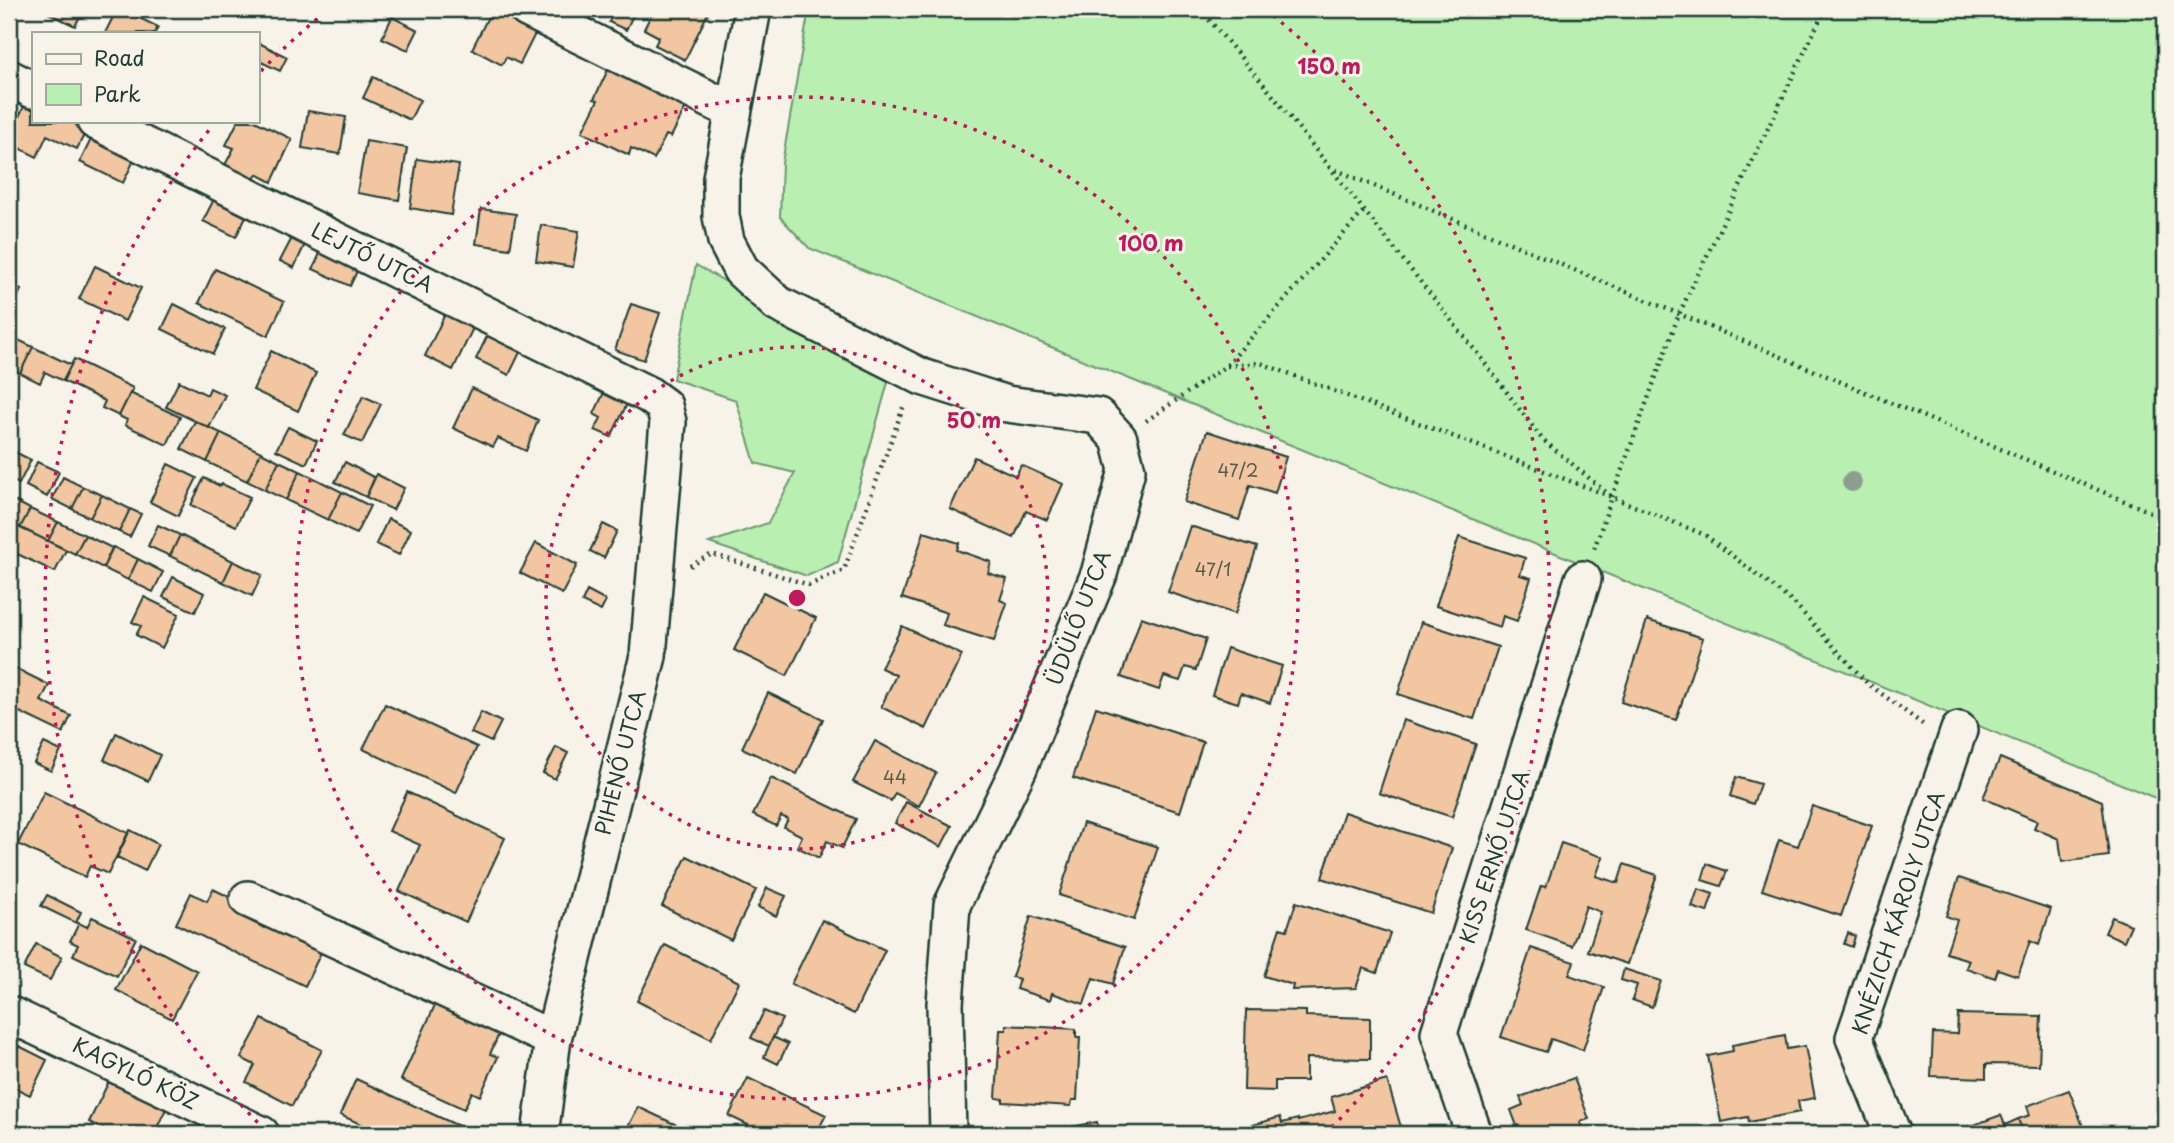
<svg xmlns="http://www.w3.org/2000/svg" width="2174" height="1143" viewBox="0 0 2174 1143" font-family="'Playpen Sans',sans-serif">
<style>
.green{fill:#b9efb1;stroke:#6c9672;stroke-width:2}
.building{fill:#f1c6a0;stroke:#1f3d34;stroke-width:2}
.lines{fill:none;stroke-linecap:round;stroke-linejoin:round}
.minor-casing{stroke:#1f3d34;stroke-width:40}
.path{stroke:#1f3d34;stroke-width:4.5;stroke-dasharray:2 5;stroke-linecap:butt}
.minor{stroke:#f7f3e8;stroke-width:35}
.tree{fill:#8d9e8f}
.ring{fill:none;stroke:#c2185b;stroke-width:3.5;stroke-dasharray:3.5 7}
.labels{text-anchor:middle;stroke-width:6;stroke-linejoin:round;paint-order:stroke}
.number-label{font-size:18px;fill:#545f4f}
.street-label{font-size:21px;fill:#1f3d34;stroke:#f7f3e8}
.centre{fill:#c2185b;stroke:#f7f3e8;stroke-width:3.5}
.ring-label{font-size:21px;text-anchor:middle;font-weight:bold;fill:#c2185b;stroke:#f7f3e8;stroke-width:6;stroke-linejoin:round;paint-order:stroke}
</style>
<rect width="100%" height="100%" fill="#f7f3e8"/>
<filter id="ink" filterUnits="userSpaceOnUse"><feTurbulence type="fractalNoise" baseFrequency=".0143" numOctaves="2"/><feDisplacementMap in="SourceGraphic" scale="14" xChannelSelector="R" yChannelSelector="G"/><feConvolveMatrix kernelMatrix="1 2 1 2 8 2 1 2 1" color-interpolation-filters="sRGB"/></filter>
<g filter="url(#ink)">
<!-- green -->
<path class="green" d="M809 9H2165V802L809 248 780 217 782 163Z
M696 265 890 375 838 562 807 576 709 543 768 523 795 473 755 463 736 400 673 379Z"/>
<!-- building -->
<path class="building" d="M40 9H84L75 26Z
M117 9H121L158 27 155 33H105Z
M492 9 537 30 520 64 506 57 502 65 472 49Z
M607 9H636L626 30 609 22 614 12Z
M654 9H710L685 60 655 45 659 37 644 29Z
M392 17 418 30 408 50 382 38Z
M257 42 287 57 280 71 257 60Z
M614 57 692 95 671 137 666 135 654 159 631 148 629 155 582 132 598 100 594 99Z
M373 77 420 100 410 120 363 98Z
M27 100 33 103V121H69L87 129 77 149 47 135 37 157 9 143V137Z
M308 111 346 117 340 154 302 148Z
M238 121H255L292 139 272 182 257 174 254 179 225 165 234 148 226 145Z
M94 133 137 154 123 183 80 162Z
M366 141 407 148 399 200 357 193Z
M417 159 459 165 451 215 410 208Z
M215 197 248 212 236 237 203 221Z
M481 209 516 214 510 249 476 244Z
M541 225 579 231 573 267 536 261Z
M293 236 306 242 294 268 280 261Z
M321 251 358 269 350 286 313 269Z
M95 266 141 288 125 321 79 299Z
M215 269 284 302 268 336 199 303Z
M9 284 21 290 9 315Z
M174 304 225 329 213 354 162 329Z
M631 304 660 313 644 360 615 350Z
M445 314 473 328 453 370 425 356Z
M492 326 525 342 509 375 476 359Z
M10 336 33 347 20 373 9 368Z
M33 347 71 365 63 381 45 372 40 383 20 373Z
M271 351 316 373 298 411 253 390Z
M74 359 133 388 119 416 102 408 105 401 63 381Z
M179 381 207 395 210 388 225 395 209 428 166 407Z
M472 388 538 420 526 451 498 438 493 447 453 428Z
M605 390 628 402 611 437 595 430 601 418 594 414Z
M130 393 180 417 167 445 125 425 127 420 119 416Z
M363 396 381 404 362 443 344 435Z
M195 421 221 433 207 462 181 449Z
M288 427 317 441 306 464 276 450Z
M1207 431 1286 457 1275 493 1250 485 1239 520 1184 502Z
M221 433 261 452 247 481 207 462Z
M9 449 31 460 19 484 9 479Z
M261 452 279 461 265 490 247 481Z
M974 457 1016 476 1021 465 1063 484 1047 520 1026 511 1014 538 950 509Z
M279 461 300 471 286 500 265 490Z
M37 462 59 472 47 497 26 486Z
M345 462 375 478 366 497 335 482Z
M168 464 197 478 178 516 150 502Z
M300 471 342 492 328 520 286 500Z
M376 474 404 488 393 510 366 497Z
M63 477 83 487 72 509 52 499Z
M204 478 220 486 222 484 250 497 236 526 191 505Z
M83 487 102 495 90 518 72 509Z
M342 492 370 506 356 534 328 520Z
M102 495 130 509 119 532 90 518Z
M9 498 30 509 20 528 9 522Z
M30 509 58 522 48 541 20 528Z
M130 509 141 514 130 537 119 532Z
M388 519 411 530 399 555 376 544Z
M9 522 66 550 55 572 9 550Z
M58 522 85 535 75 554 48 541Z
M603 524 617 531 604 558 590 551Z
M158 525 180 535 170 556 148 546Z
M1190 526 1257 547 1235 614 1168 592Z
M924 532 959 543 957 550 991 562 988 573 1007 579 1000 600 1007 603 994 641 943 625 947 613 902 598Z
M85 535 112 548 103 568 75 554Z
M180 535 233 561 223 582 170 556Z
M1459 537 1525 558 1520 575 1531 578 1517 621 1503 616 1500 627 1436 606Z
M536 543 577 565 562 594 520 573Z
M113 547 138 559 128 580 103 568Z
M138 559 163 572 153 592 128 580Z
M233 561 262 575 252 596 223 582Z
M173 577 204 593 195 612 163 597Z
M587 591 606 601 601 611 582 602Z
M763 592 816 618 787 676 734 650Z
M144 597 179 614 162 648 136 635 141 626 132 622Z
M1141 617 1206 639 1196 670 1185 667 1180 681 1164 676 1159 690 1121 677Z
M1647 620 1703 638 1676 720 1621 702Z
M1421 622 1498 647 1474 719 1398 694Z
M902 626 962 655 926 729 881 707 896 675 881 668Z
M1227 648 1282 666 1270 703 1241 693 1238 703 1212 695Z
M9 665 49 685 41 701 71 716 63 733 9 707Z
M768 693 823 719 797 774 742 748Z
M385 704 477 747 456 793 363 749Z
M1096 707 1203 742 1180 812 1073 778Z
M481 712 501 722 491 742 471 733Z
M1403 720 1476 744 1452 817 1379 793Z
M116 733 160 755 148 781 104 760Z
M875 741 936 773 919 806 895 793 891 801 853 782Z
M44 743 61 751 51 771 34 763Z
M556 747 568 753 555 779 543 773Z
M2000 758 2102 801 2109 856 2062 862 2059 839 2034 828 2037 821 1983 798Z
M1736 777 1760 784 1753 804 1730 796Z
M771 778 856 819 842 848 827 841 819 858 797 847 802 836 784 827 788 819 781 816 776 826 753 815Z
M44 792 128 833 108 874 90 866 85 877 18 844Z
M407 792 505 838 466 922 399 891 420 845 389 831Z
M906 802 952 826 941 847 895 823Z
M1812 806 1872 826 1841 916 1762 890 1779 840 1798 846Z
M1344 812 1452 848 1431 913 1322 878Z
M1083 823 1158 847 1134 920 1059 895Z
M130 830 158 844 145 871 117 857Z
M1561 843 1603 857 1596 876 1618 883 1624 864 1657 875 1627 964 1588 951 1601 912 1586 906 1572 946 1526 930 1541 886 1546 887Z
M687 856 756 890 731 940 662 906Z
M1707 864 1727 871 1721 886 1702 880Z
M1959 878 2051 909 2039 945 2030 941 2018 976 1998 969 1995 978 1966 968 1969 960 1946 953 1957 920 1946 916Z
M767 888 786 896 776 916 758 907Z
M213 889 248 906 243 917 264 928 271 915 326 942 305 986 176 924 191 893 207 901Z
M1698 889 1713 894 1707 912 1692 907Z
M47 895 81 912 76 923 41 906Z
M1296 902 1390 933 1377 973 1363 968 1356 988 1292 990 1293 985 1264 976 1280 928 1287 930Z
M1031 916 1125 947 1113 984 1093 978 1084 1004 1052 993 1050 1000 1016 989 1019 979 1012 977Z
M92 917 136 938 117 976 73 955 78 945 70 941 79 923 87 927Z
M2112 917 2131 925 2124 941 2105 933Z
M822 920 885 950 854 1014 791 984Z
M1848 933 1855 936 1852 947 1844 944Z
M141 942 197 971 172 1019 116 990Z
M36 944 62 957 50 980 24 968Z
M665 945 739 982 711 1039 637 1001Z
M1531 948 1574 962 1569 975 1604 987 1583 1050 1551 1039 1546 1052 1501 1037Z
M1624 969 1661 981 1652 1007 1632 1000 1637 985 1621 980Z
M435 1005 499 1034 490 1054 498 1057 480 1096 472 1092 464 1109 401 1080Z
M1246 1010 1306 1011V1016L1370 1018V1059L1306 1058V1081H1275V1091L1244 1090Z
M764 1011 782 1019 769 1046 751 1038Z
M1958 1014 2041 1016 2039 1065 1986 1064V1078L1931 1076 1933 1033 1957 1034Z
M262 1019 322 1050 292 1106 246 1082 255 1065 241 1058Z
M1006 1025 1076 1029V1037H1080L1077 1100H1072L1071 1106 1003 1102V1099L996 1098 1000 1030H1006Z
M1785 1035 1787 1049 1805 1046 1815 1098 1798 1101 1800 1112 1749 1122 1748 1117 1721 1122 1708 1056 1733 1051 1732 1045Z
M773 1037 788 1044 778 1064 764 1057Z
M19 1046 47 1060 30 1095 9 1085V1068Z
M748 1078 826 1115 816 1134H750L745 1132 748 1125 729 1116Z
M1574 1078 1589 1119 1580 1122 1585 1134H1520L1511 1110 1523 1105 1520 1097Z
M356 1079 476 1134H378L379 1132 340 1115Z
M1387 1080 1403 1134H1245L1243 1128 1280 1117 1282 1123 1298 1119V1121L1335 1111 1331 1097Z
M109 1081 166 1109 154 1134H114L89 1122Z
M2069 1090 2086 1134H2024L2018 1119 2030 1115 2027 1106Z
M638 1107 696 1134H638L627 1129Z
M2001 1115 2005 1125 2018 1119 2024 1134H1958L1957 1131Z
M1097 1122 1099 1134H1036Z"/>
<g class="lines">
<defs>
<path id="minor" d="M527 9 733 111
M753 9 721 178V216L726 241 741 270 778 304 922 377 1007 404 1098 416 1119 439 1127 470 1099 574 1018 770 952 905 945 1004 948 1134
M9 78 33 90
M95 121 649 395 664 406 668 422 648 656 553 1039 540 1134
M248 899 553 1039
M9 1014 261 1134
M1474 1134 1439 1033 1583 579
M1893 1134 1854 1038 1959 730"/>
</defs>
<!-- minor casing -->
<use href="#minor" class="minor-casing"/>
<!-- path -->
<path class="path" d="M1200 9 1270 92 1481 358 1542 439 1612 497 1594 549
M1329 167 2165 518
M1227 365 1364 211
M1146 421 1226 366 1261 363 1612 497 1705 535 1794 603 1867 683 1925 726
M1612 497 1679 314 1825 9
M690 566 712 554 809 585 844 570 904 405"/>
<!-- minor -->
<use href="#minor" class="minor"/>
</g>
<!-- trees -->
<circle class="tree" cx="1852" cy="482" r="10"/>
</g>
<!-- distance rings -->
<g class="ring">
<circle cx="797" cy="598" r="251"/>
<circle cx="797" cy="598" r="501"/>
<path d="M265 1130A752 752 0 0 1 213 125M261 71A752 752 0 0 1 329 9M1265 9A752 752 0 0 1 1329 1130"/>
</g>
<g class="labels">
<!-- number labels -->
<g class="number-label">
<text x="1238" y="477">47/2</text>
<text x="1213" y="576">47/1</text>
<text x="895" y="784">44</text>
</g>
<!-- street labels -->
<g class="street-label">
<text transform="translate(372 258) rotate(26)" y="7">LEJTŐ UTCA</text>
<text transform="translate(1079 618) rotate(-69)" y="7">ÜDÜLŐ UTCA</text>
<text transform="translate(621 763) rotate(-76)" y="7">PIHENŐ UTCA</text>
<text transform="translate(1495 857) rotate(-72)" y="7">KISS ERNŐ UTCA</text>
<text transform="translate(1899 913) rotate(-72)" y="7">KNÉZICH KÁROLY UTCA</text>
<text transform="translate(135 1074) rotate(26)" y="7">KAGYLÓ KÖZ</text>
</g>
</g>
<circle cx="797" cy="598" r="10" class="centre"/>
<g class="ring-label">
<text x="1329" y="74">150 m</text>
<text x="1151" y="251">100 m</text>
<text x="974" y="428">50 m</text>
</g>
<!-- margin -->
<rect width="2174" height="1143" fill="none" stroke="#f7f3e8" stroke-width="35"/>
<rect x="18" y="18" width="2139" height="1108" fill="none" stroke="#1f3d34" stroke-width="2.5" filter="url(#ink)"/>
<!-- legend -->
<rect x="32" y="32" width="228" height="91" fill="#f7f3e8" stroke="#a1aaa0" stroke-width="2"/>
<rect x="46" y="54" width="35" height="10" fill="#f7f3e8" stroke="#a1aaa0" stroke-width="2"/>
<text x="94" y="66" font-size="21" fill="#1f3d34">Road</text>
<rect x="46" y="84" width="35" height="21" fill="#b9efb1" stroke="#a1aaa0" stroke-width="2"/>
<text x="94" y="102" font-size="21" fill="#1f3d34">Park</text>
</svg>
